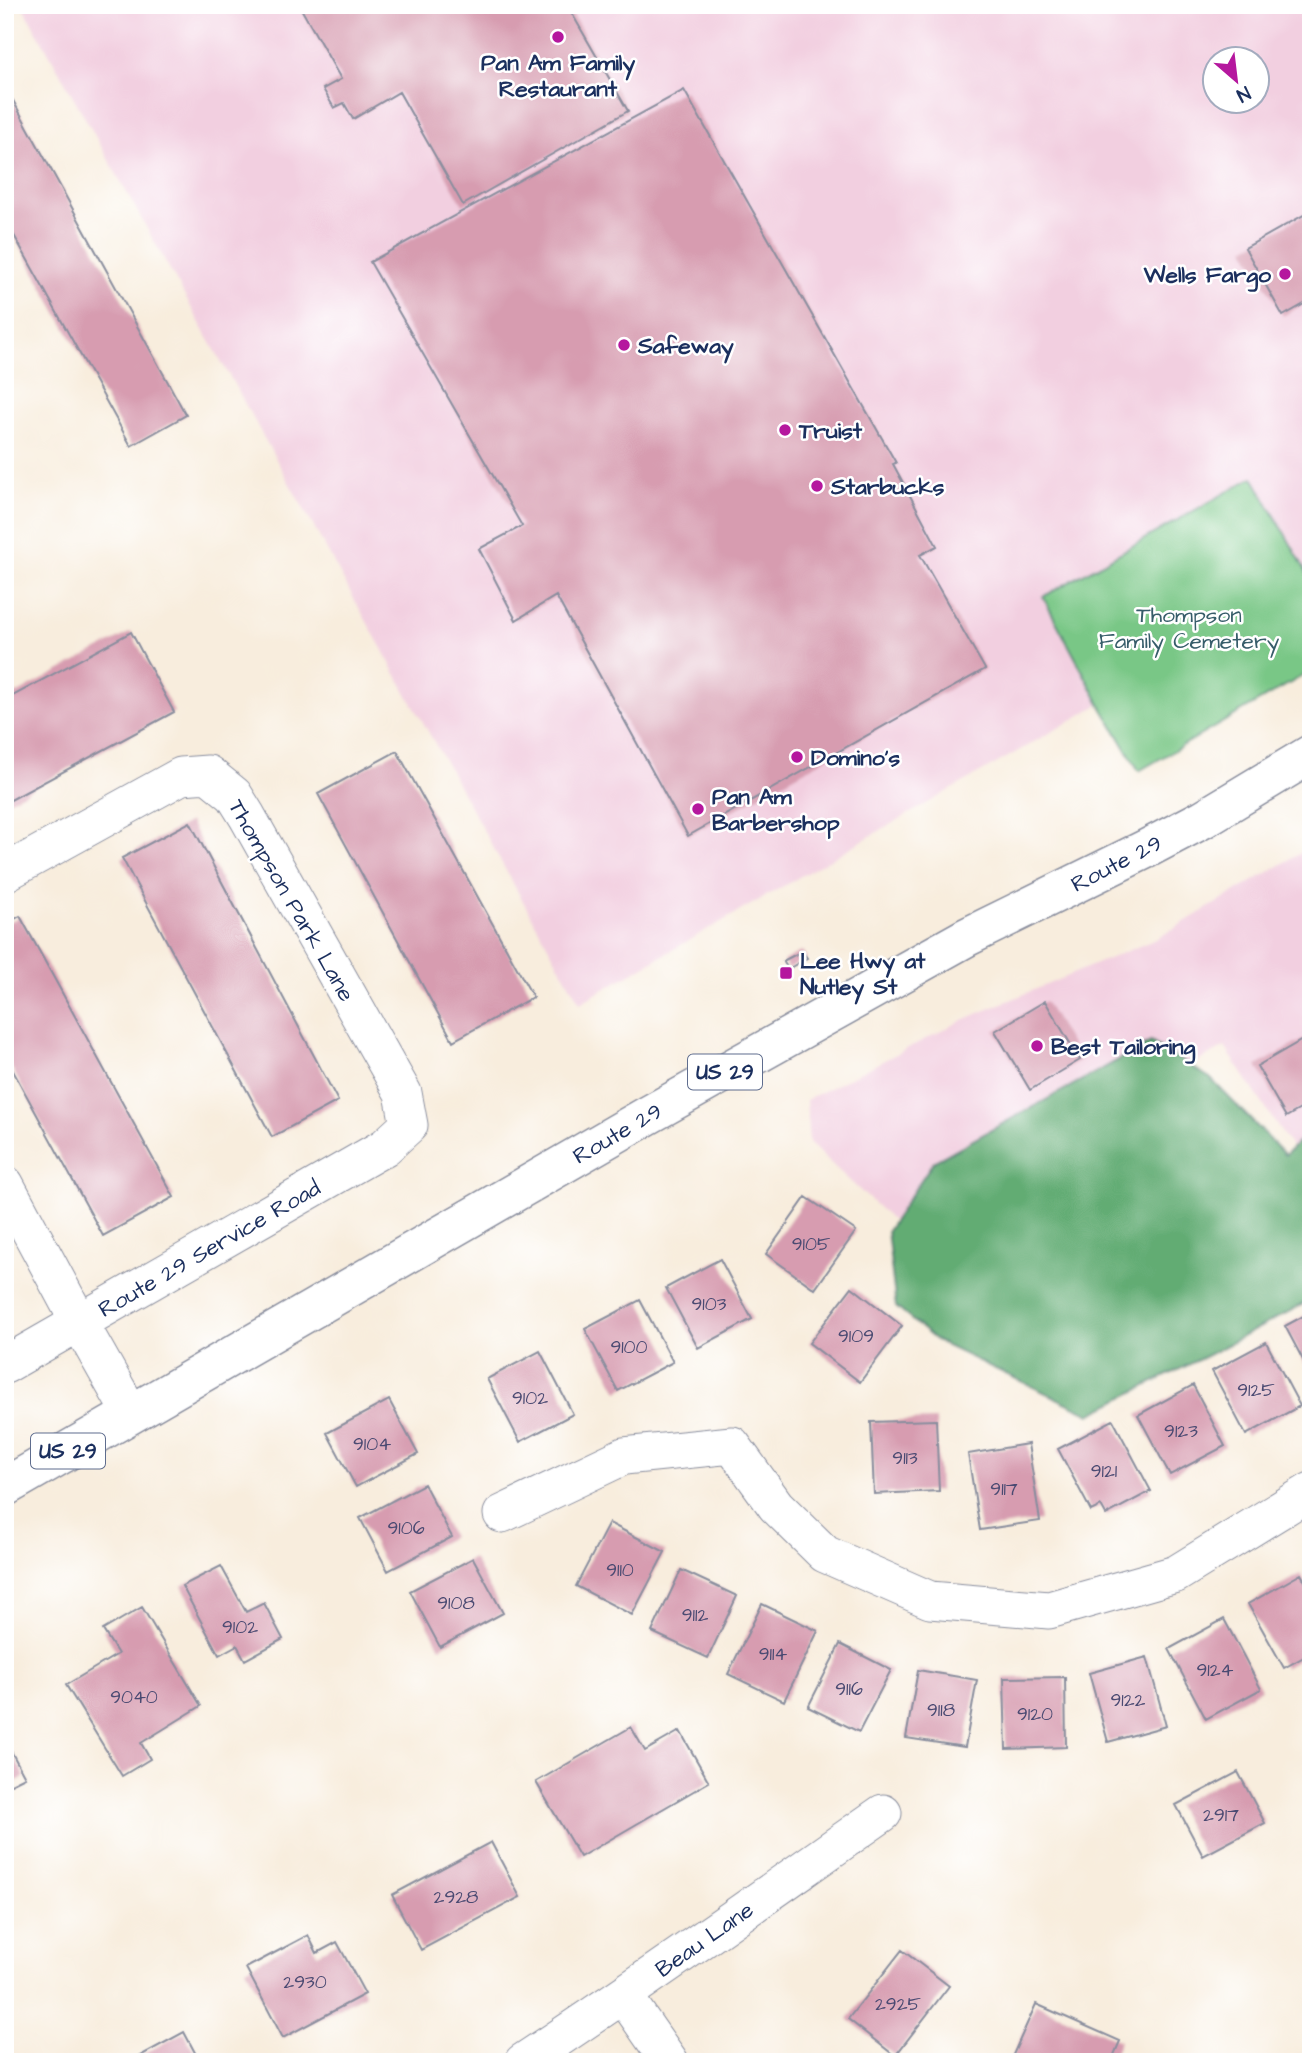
<svg xmlns="http://www.w3.org/2000/svg" width="1316" height="2067" viewBox="0 0 1316 2067" font-family="'Architects Daughter',sans-serif">
<style>
.built{fill:#f2cfe0;fill-rule:evenodd}
.green{fill:#79c786;stroke:#4a7b72;stroke-width:2}
.forest{fill:#62ac73;stroke:#3e6e68;stroke-width:2}
.building{fill:#d79cb0}
.lines{fill:none;stroke-linecap:round;stroke-linejoin:round}
.minor-casing{stroke:#8a8e9e;stroke-width:39}
.major-casing{stroke:#8a8e9e;stroke-width:41}
.minor{stroke:#fff;stroke-width:37}
.major{stroke:#fff;stroke-width:38}
.poi-dot{fill:#b5179e;stroke:#fff;stroke-width:2.5}
.labels{text-anchor:middle;stroke-width:5;stroke-linejoin:round;paint-order:stroke}
.number-label{font-size:19px;fill:#4a4a72}
.shield{fill:#fff;stroke:#5f6d8e;stroke-width:2}
.shield-label{font-size:21px;font-weight:bold;fill:#1b2f5e}
.poi-label{font-size:23px;font-weight:bold;fill:#1b2f5e;stroke:#fff;text-anchor:start}
.park-label{font-size:23px;fill:#375d6a;stroke:#fff}
.street-label{font-size:23px;fill:#1b2f5e;stroke:#fff}
</style>
<rect width="100%" height="100%" fill="#fff"/>
<filter id="ink" filterUnits="userSpaceOnUse"><feTurbulence type="fractalNoise" baseFrequency=".0143" numOctaves="2"/><feDisplacementMap in="SourceGraphic" scale="14" xChannelSelector="R" yChannelSelector="G"/><feConvolveMatrix kernelMatrix="1 2 1 2 8 2 1 2 1" color-interpolation-filters="sRGB"/></filter>
<filter id="wash" filterUnits="userSpaceOnUse"><feTurbulence type="fractalNoise" baseFrequency=".00686" numOctaves="4" result="noise"/><feDisplacementMap in="SourceGraphic" scale="28" xChannelSelector="R" yChannelSelector="G"/><feGaussianBlur stdDeviation="1.57" result="paint"/><feColorMatrix in="noise" values="0 0 0 0 0 0 0 0 0 0 0 0 0 0 0 0 0 1.4 0 .05"/><feComposite in="paint" operator="in"/></filter>
<g filter="url(#wash)">
<rect width="100%" height="100%" fill="#f8eddd"/>
<!-- built -->
<path class="built" d="M22 5H1311V580L1252 477 1043 597 1100 704 580 1003ZM1214 60H1256V102H1214Z
M1311 847V1177L1225 1047 895 1223 809 1143 806 1100 965 1019 1156 939Z"/>
<!-- green -->
<path class="green" d="M1253 477 1311 580V671L1139 771 1100 704 1043 597Z"/>
<!-- forest -->
<path class="forest" d="M1151 1042 1210 1078 1285 1155 1311 1130V1300L1210 1354 1090 1414 938 1342 896 1307 887 1231 933 1162Z"/>
<g id="blocks">
<!-- building -->
<path class="building" d="M299 5H567L628 111 463 205 399 92 353 119 344 103 334 108 323 89 341 79Z
M684 90 896 463 893 464 937 546 920 555 985 669 688 836 556 596 516 620 479 549 522 526 370 262Z
M10 95 186 415 131 446 5 219V98Z
M1311 211V300L1283 316 1245 248Z
M131 632 174 712 5 803V700Z
M397 751 533 997 453 1041 318 794Z
M190 822 338 1101 272 1137 122 858Z
M20 916 174 1197 103 1236 5 1056V924Z
M802 951 807 958 788 969 783 961Z
M1045 1001 1080 1060 1030 1090 995 1031Z
M1311 1035V1103L1286 1117 1257 1066Z
M806 1197 856 1231 815 1289 766 1254Z
M720 1259 752 1319 698 1348 666 1288Z
M852 1287 902 1326 860 1382 809 1343Z
M640 1300 673 1362 618 1391 585 1329Z
M1311 1312V1375L1285 1326Z
M1266 1342 1300 1406 1246 1435 1212 1371Z
M540 1351 573 1414 520 1442 487 1379Z
M1193 1385 1225 1446 1170 1475 1138 1415Z
M389 1400 418 1454 356 1487 327 1433Z
M936 1420 939 1491 874 1494 871 1422Z
M1113 1420 1151 1491 1106 1515 1101 1506 1091 1511 1058 1449Z
M1028 1444 1040 1521 980 1530 968 1454Z
M424 1484 452 1537 388 1571 360 1518Z
M609 1523 665 1552 632 1615 576 1586Z
M473 1558 503 1613 440 1647 410 1591Z
M221 1566 246 1612 264 1603 283 1639 245 1660 237 1645 219 1655 182 1586Z
M681 1570 737 1596 708 1658 652 1632Z
M1301 1574 1311 1592V1653L1284 1668 1248 1604Z
M762 1604 818 1631 784 1701 728 1674Z
M142 1607 201 1706 141 1743 150 1759 122 1776 66 1685 118 1654 103 1630Z
M1224 1619 1261 1689 1206 1719 1169 1649Z
M840 1644 891 1670 859 1732 808 1707Z
M1147 1657 1166 1726 1108 1742 1089 1673Z
M918 1670 977 1680 965 1747 906 1738Z
M1065 1677 1066 1747 1006 1749 1004 1678Z
M631 1727 645 1751 680 1731 709 1782 580 1857 536 1782Z
M5 1740 25 1777 5 1787Z
M1238 1772 1265 1823 1203 1856 1176 1805Z
M491 1842 520 1897 421 1950 392 1895Z
M308 1935 317 1953 337 1942 365 1994 283 2038 246 1968Z
M902 1950 949 1986 895 2056 848 2019Z
M1036 2004 1120 2041 1111 2062H1023L1012 2057Z
M184 2032 200 2062H129Z"/>
</g>
</g>
<g filter="url(#ink)">
<use href="#blocks" fill-opacity="0" stroke="#8a8e9e" stroke-width="2"/>
<g class="lines">
<defs>
<path id="minor" d="M5 873 181 776 208 774 234 795 247 816 403 1093 409 1125 385 1147 5 1365
M5 1184 79 1322 131 1414
M502 1514 624 1456 732 1445 776 1506 825 1554 930 1600 1049 1610 1176 1574 1311 1491
M624 1996 670 2062
M523 2062C645 1982 763 1897 883 1813"/>
<path id="major" d="M5 1487 645 1117 967 937 1146 849 1203 819 1311 754"/>
</defs>
<!-- minor casing -->
<use href="#minor" class="minor-casing"/>
<!-- major casing -->
<use href="#major" class="major-casing"/>
<!-- minor -->
<use href="#minor" class="minor"/>
<!-- major -->
<use href="#major" class="major"/>
</g>
</g>
<!-- markers -->
<g class="poi-dot">
<circle cx="558" cy="37" r="7"/>
<circle cx="1285" cy="274" r="7"/>
<circle cx="624" cy="345" r="7"/>
<circle cx="785" cy="430" r="7"/>
<circle cx="817" cy="486" r="7"/>
<circle cx="797" cy="757" r="7"/>
<circle cx="698" cy="809" r="7"/>
<rect x="779" y="966" width="14" height="14" rx="3.5"/>
<circle cx="1037" cy="1046" r="7"/>
</g>
<g class="labels">
<!-- number labels -->
<g class="number-label">
<text x="811" y="1250">9105</text>
<text x="709" y="1310">9103</text>
<text x="856" y="1342">9109</text>
<text x="629" y="1353">9100</text>
<text x="1256" y="1396">9125</text>
<text x="530" y="1404">9102</text>
<text x="1181" y="1437">9123</text>
<text x="372" y="1450">9104</text>
<text x="905" y="1464">9113</text>
<text x="1104" y="1477">9121</text>
<text x="1004" y="1495">9117</text>
<text x="406" y="1534">9106</text>
<text x="620" y="1576">9110</text>
<text x="456" y="1609">9108</text>
<text x="695" y="1621">9112</text>
<text x="240" y="1633">9102</text>
<text x="773" y="1660">9114</text>
<text x="1215" y="1676">9124</text>
<text x="849" y="1695">9116</text>
<text x="134" y="1703">9040</text>
<text x="1128" y="1706">9122</text>
<text x="941" y="1716">9118</text>
<text x="1035" y="1720">9120</text>
<text x="1221" y="1821">2917</text>
<text x="456" y="1903">2928</text>
<text x="305" y="1988">2930</text>
<text x="898" y="2010">2925</text>
</g>
<!-- shield labels -->
<g class="shield">
<rect x="688" y="1054.5" width="74" height="35" rx="5"/>
<rect x="31" y="1433.5" width="74" height="35" rx="5"/>
</g>
<g class="shield-label">
<text x="725" y="1079">US 29</text>
<text x="68" y="1458">US 29</text>
</g>
<!-- poi labels -->
<g class="poi-label">
<text x="558" y="70" text-anchor="middle">Pan Am Family<tspan x="558" dy="26">Restaurant</tspan></text>
<text x="1271" y="282" text-anchor="end">Wells Fargo</text>
<text x="638" y="353">Safeway</text>
<text x="799" y="438">Truist</text>
<text x="831" y="494">Starbucks</text>
<text x="811" y="765">Domino's</text>
<text x="712" y="804">Pan Am<tspan x="712" dy="26">Barbershop</tspan></text>
<text x="800" y="968">Lee Hwy at<tspan x="800" dy="26">Nutley St</tspan></text>
<text x="1051" y="1054">Best Tailoring</text>
</g>
<!-- park labels -->
<g class="park-label">
<text x="1189" y="622">Thompson<tspan x="1189" dy="26">Family Cemetery</tspan></text>
</g>
<!-- street labels -->
<g class="street-label">
<text transform="translate(1116 863) rotate(-27)" y="8">Route 29</text>
<text transform="translate(292 900) rotate(60)" y="8">Thompson Park Lane</text>
<text transform="translate(617 1133) rotate(-30)" y="8">Route 29</text>
<text transform="translate(209 1248) rotate(-30)" y="8">Route 29 Service Road</text>
<text transform="translate(704 1939) rotate(-35)" y="8">Beau Lane</text>
</g>
</g>
<!-- margin -->
<rect width="1316" height="2067" fill="none" stroke="#fff" stroke-width="28"/>
<!-- north arrow -->
<g transform="translate(1236 80) rotate(152)"><circle r="33" fill="#ffffff" stroke="#a4acbf" stroke-width="2"/>
<path d="M0-5L12 26L0 18L-12 26Z" fill="#b5179e"/>
<text y="-10" font-size="19" font-weight="bold" text-anchor="middle" fill="#1b2f5e">N</text>
</g>
</svg>
